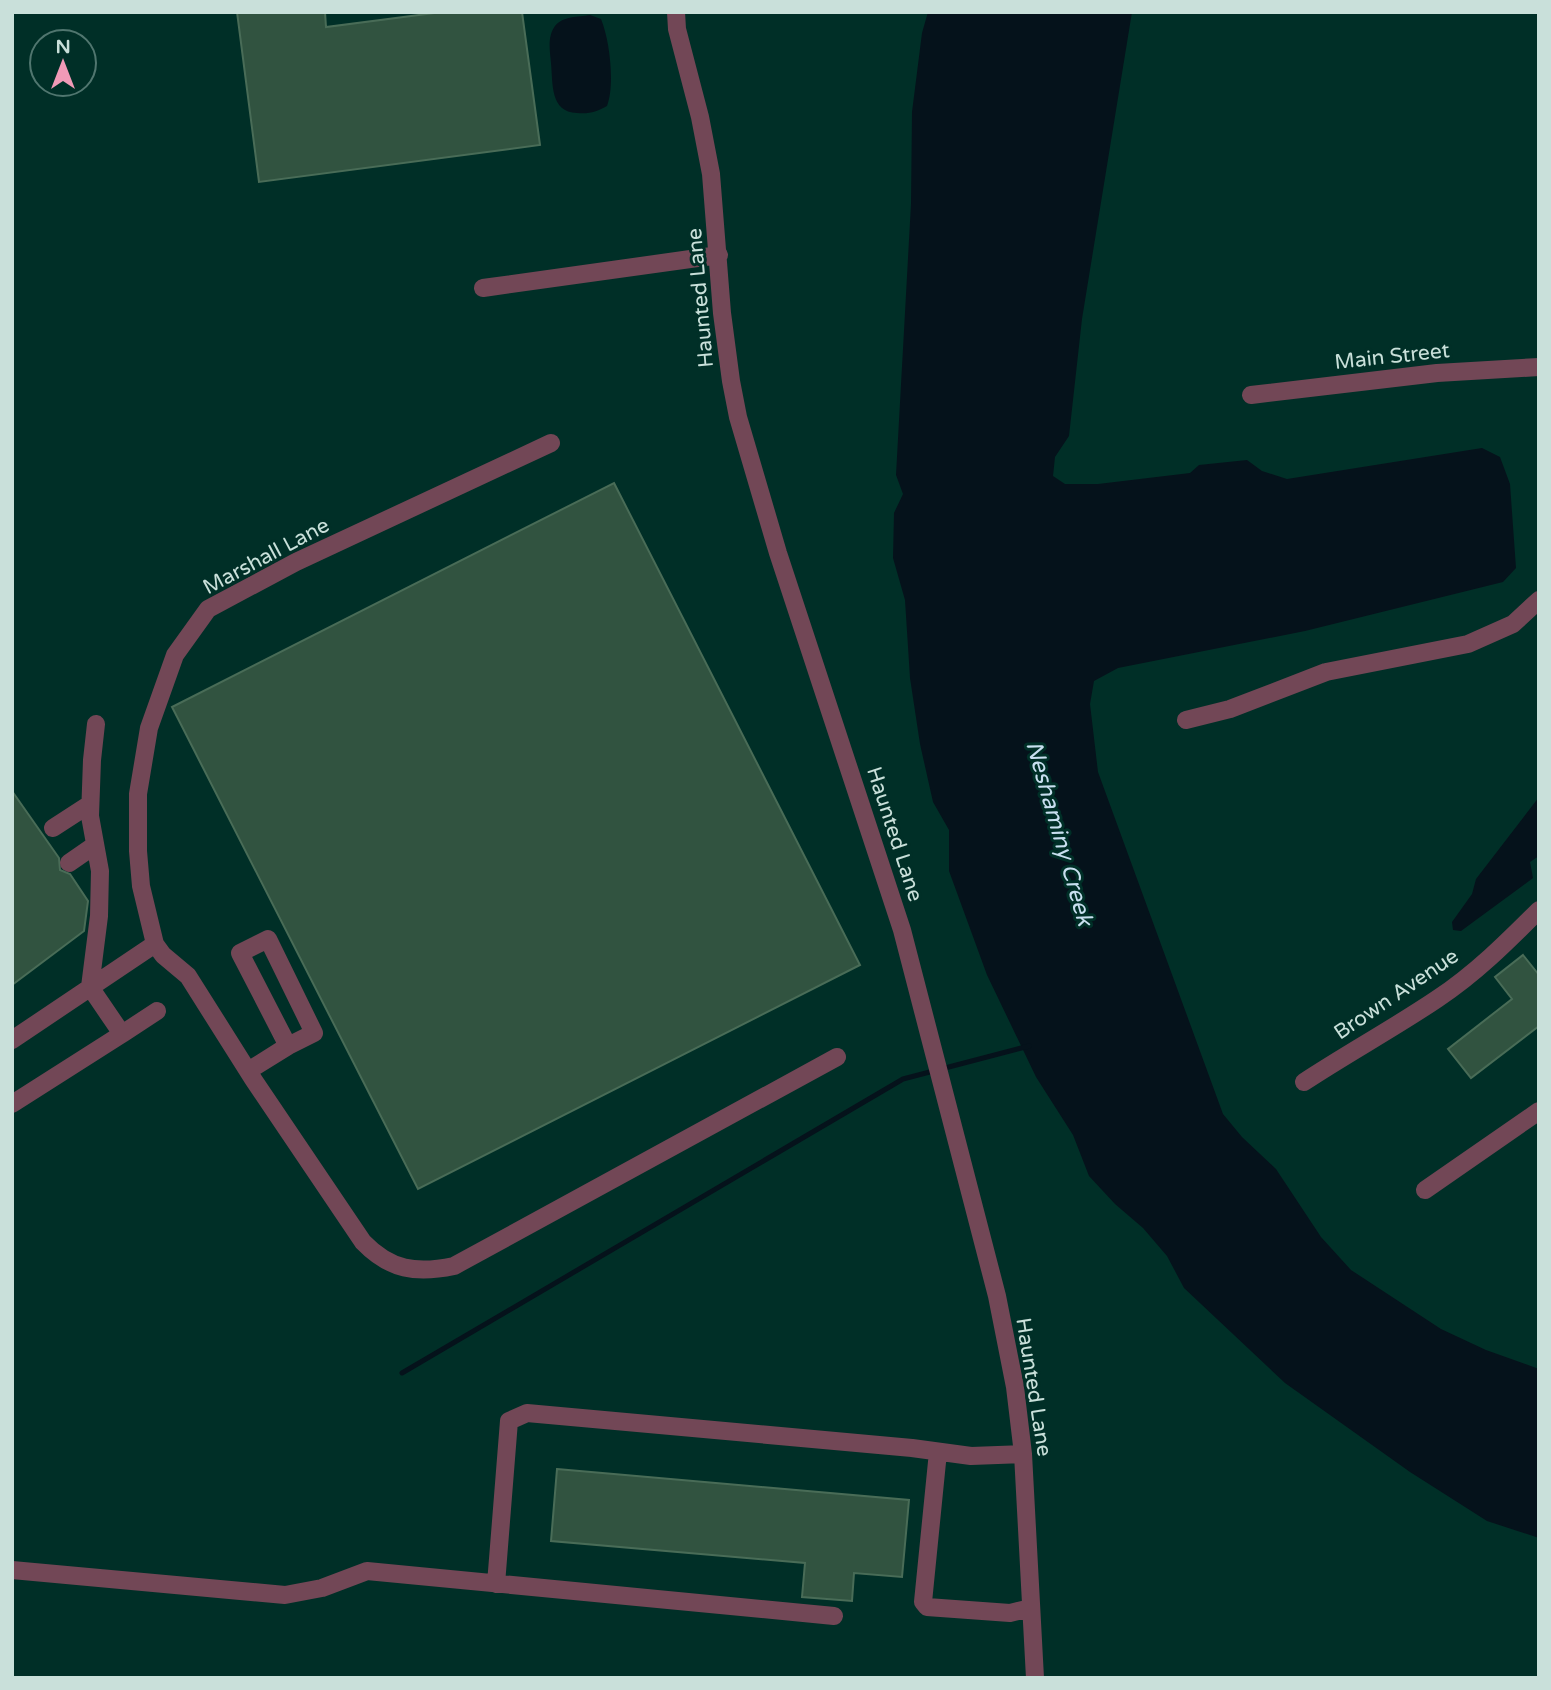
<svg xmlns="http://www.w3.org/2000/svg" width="1551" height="1690" viewBox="0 0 1551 1690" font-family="'Varela Round',sans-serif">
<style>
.water{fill:#05121b}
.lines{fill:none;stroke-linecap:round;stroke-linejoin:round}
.stream{stroke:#05121b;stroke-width:5}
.building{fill:#315340;stroke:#496c57;stroke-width:2}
.minor{stroke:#724756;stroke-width:18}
.labels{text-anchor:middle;stroke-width:6;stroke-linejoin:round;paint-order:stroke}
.street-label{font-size:21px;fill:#c9e0da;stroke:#002f27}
.water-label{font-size:23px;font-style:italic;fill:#c8dfef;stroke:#002f27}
</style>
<rect width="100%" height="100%" fill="#002f27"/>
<!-- water -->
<path class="water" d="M928 12H1132L1082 319 1069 436 1055 457 1053 476 1065 484H1098L1190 473 1199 465 1247 460 1262 471 1287 479 1482 448 1500 457 1510 484 1516 568 1503 582 1305 631 1118 668 1094 681 1090 704 1098 772 1223 1114 1242 1137 1276 1169 1321 1237 1351 1270 1441 1329 1486 1350 1539 1369V1538L1487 1521 1410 1472 1285 1383 1184 1288 1167 1256 1143 1228 1115 1204 1089 1176 1073 1135 1036 1077 987 975 949 871V830L933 802 920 744 910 678 905 600 893 558 894 513 903 494 896 475 911 204 912 112 922 33Z
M590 15 601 19C610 41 615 85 607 106 596 112 590 114 577 113 550 112 553 84 551 63 550 51 547 37 555 26 563 16 578 17 590 15Z
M1539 797V856L1530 862 1533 878 1461 931 1453 930 1452 922 1472 894 1476 879Z"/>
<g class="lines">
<!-- stream -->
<path class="stream" d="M402 1373 903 1079 1029 1046"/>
</g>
<!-- building -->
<path class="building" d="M237 12H325L326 27 442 12H522L540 145 259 182Z
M614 483 860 965 418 1189 172 707Z
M12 791 59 858 60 870 70 874 88 901 84 931 12 985Z
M1523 955 1539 975V1026L1471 1078 1448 1049 1512 999 1495 977Z
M557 1469 909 1500 902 1577 854 1573 852 1601 802 1597 805 1563 551 1541Z"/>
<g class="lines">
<!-- minor -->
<path class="minor" d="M676 12 677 29 700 117 711 174 722 313 731 381 738 417 778 553 902 930 997 1296 1015 1387 1023 1454 1035 1678
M483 288 719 255
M1251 395 1437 373 1539 367
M551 443 296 562 208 609 175 655 149 728 138 794V851L141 886 155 944 163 955 188 976 253 1079 363 1242C390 1270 416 1274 454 1266L837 1057
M1186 720 1230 709 1326 672 1468 644 1513 624 1539 600
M96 724 92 760 90 816 100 871 99 916 90 987 122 1034 157 1011
M53 828 90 804
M69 863 95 845
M12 1040 155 944
M248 1071 288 1046 240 953 268 939 314 1033 288 1046
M1304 1082C1348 1053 1394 1028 1437 999 1475 974 1507 942 1539 910
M12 1104 122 1034
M1425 1190 1539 1111
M938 1452 923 1602 927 1607 1010 1613 1031 1608
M12 1570 285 1595 322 1588 367 1571 834 1616
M496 1584 509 1421 527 1413 912 1448 971 1456 1023 1454"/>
</g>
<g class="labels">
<!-- street labels -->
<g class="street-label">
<text transform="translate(700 298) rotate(-95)" y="7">Haunted Lane</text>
<text transform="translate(1392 356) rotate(-6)" y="7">Main Street</text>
<text transform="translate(266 556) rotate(-28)" y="7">Marshall Lane</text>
<text transform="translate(895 834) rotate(72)" y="7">Haunted Lane</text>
<text transform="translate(1396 994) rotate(-34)" y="7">Brown Avenue</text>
<text transform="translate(1034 1387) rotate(81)" y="7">Haunted Lane</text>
</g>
<!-- water labels -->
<g class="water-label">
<text transform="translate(1060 833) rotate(74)" y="8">Neshaminy Creek</text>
</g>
</g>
<!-- border -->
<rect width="1551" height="1690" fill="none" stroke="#c9e0da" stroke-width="28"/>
<!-- north arrow -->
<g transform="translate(63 63)"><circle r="33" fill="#002f27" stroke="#50766f" stroke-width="2"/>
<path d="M0-5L12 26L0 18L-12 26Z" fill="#f09ab7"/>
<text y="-10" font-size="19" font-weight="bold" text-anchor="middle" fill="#c9e0da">N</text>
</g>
</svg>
